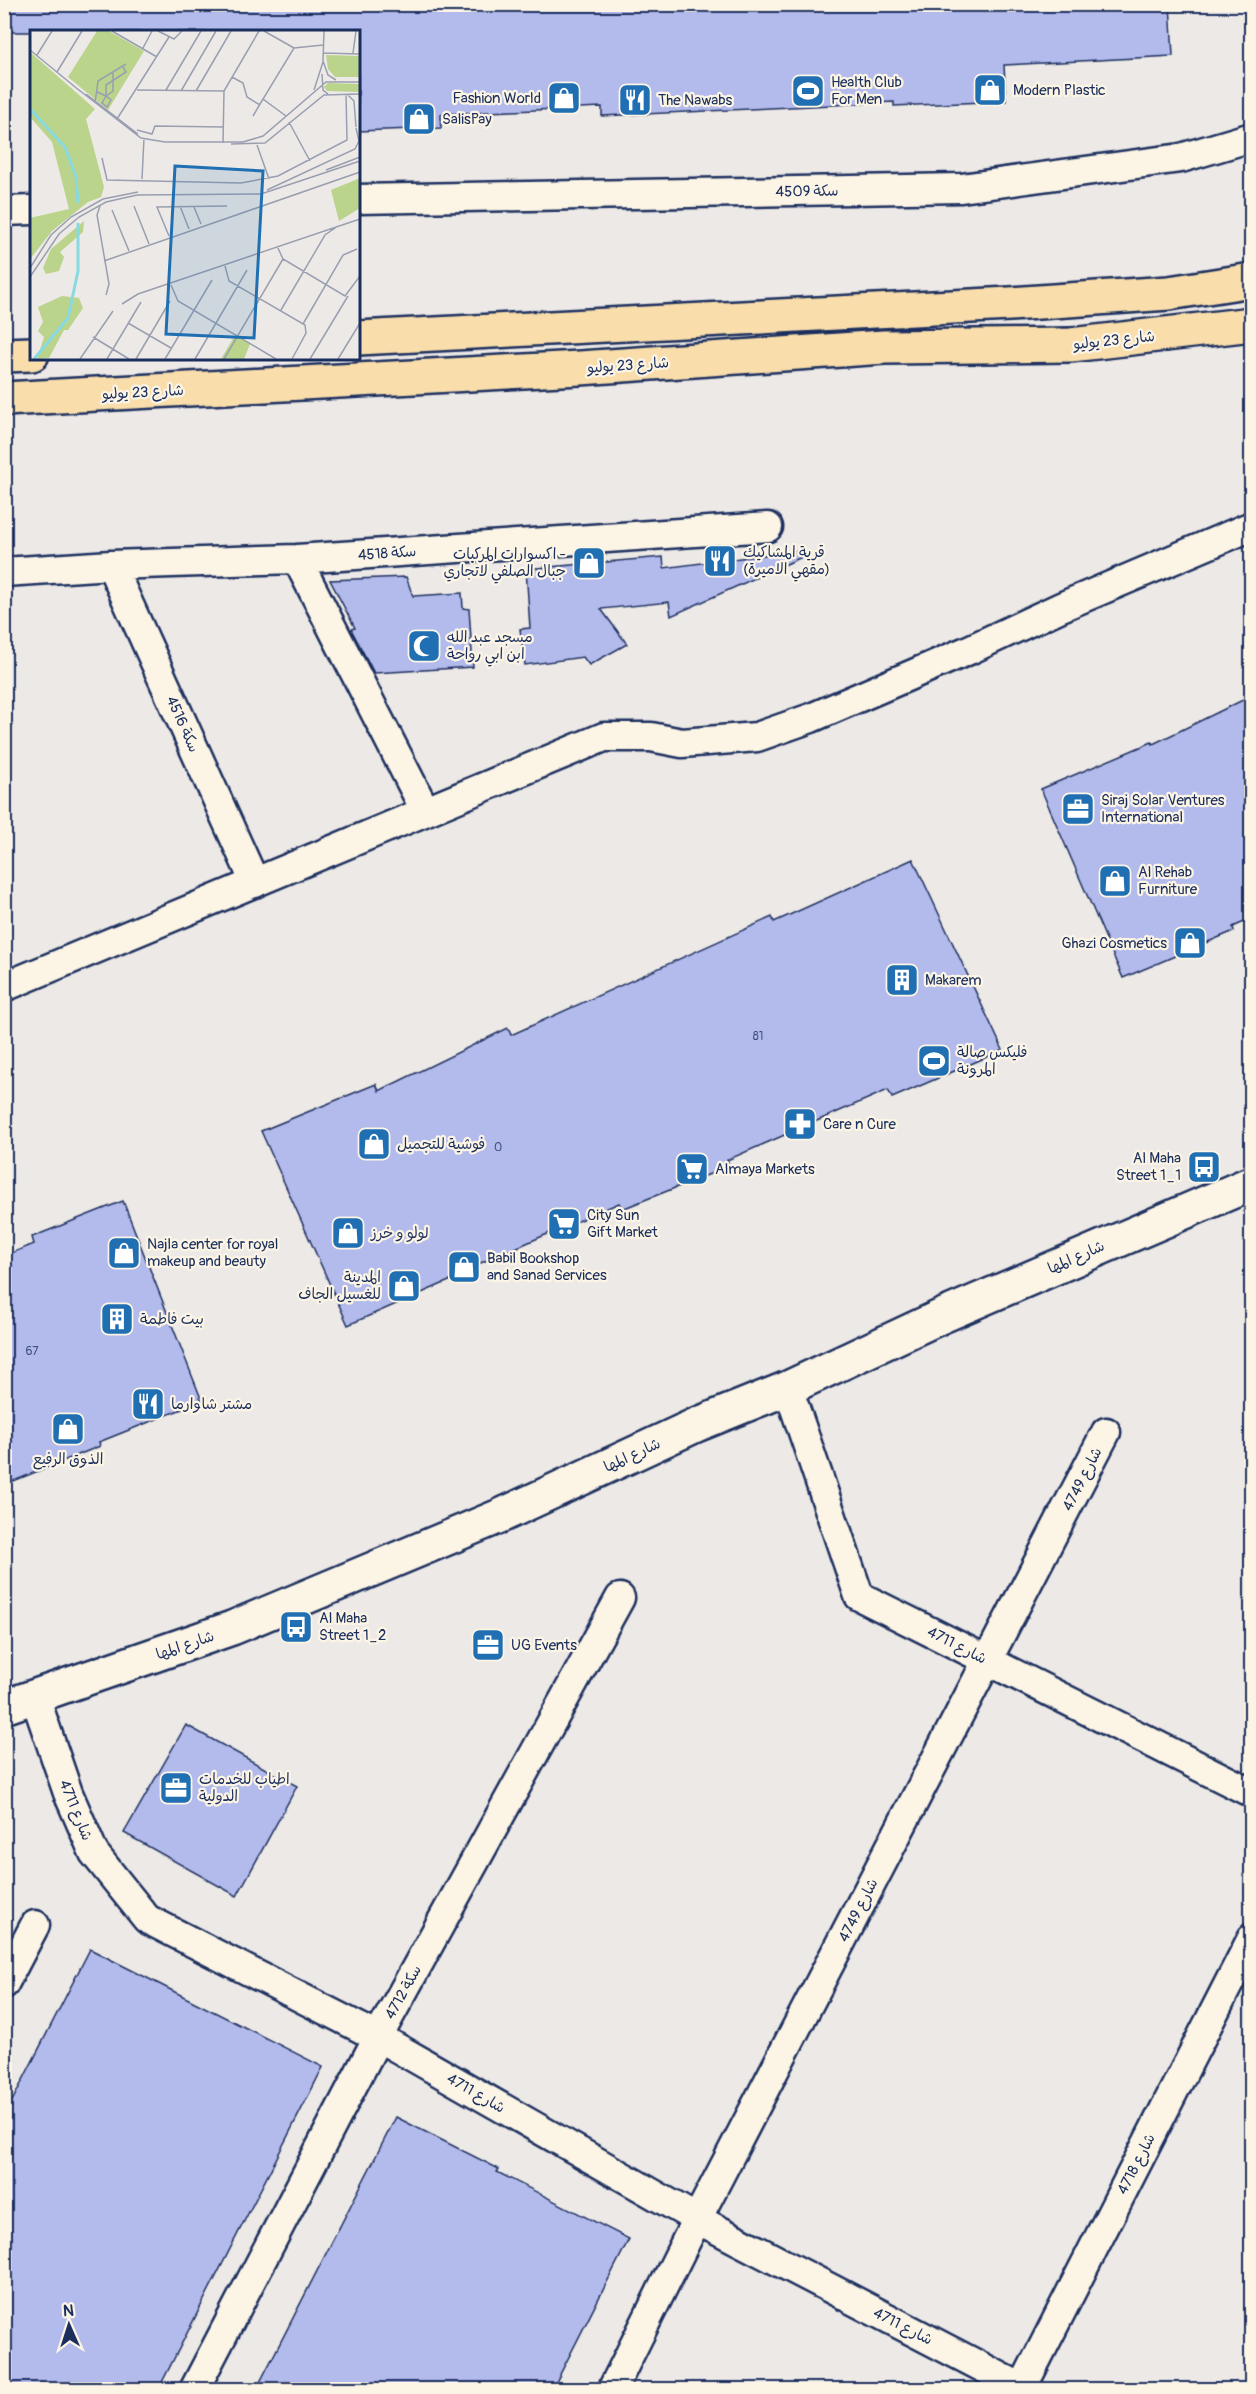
<svg xmlns="http://www.w3.org/2000/svg" width="1256" height="2394" viewBox="0 0 1256 2394" font-family="Pangolin,'Playpen Sans Arabic',sans-serif">
<style>
.building{fill:#b3bbec;stroke:#1b2f5e;stroke-width:1.5}
.lines{fill:none;stroke-linecap:round;stroke-linejoin:round}
.minor-casing{stroke:#1b2f5e;stroke-width:33}
.tertiary-casing{stroke:#1b2f5e;stroke-width:38}
.primary-casing{stroke:#1b2f5e;stroke-width:38}
.minor{stroke:#fcf5e5;stroke-width:28}
.tertiary{stroke:#fcf5e5;stroke-width:33}
.primary{stroke:#f9deab;stroke-width:33}
.labels{text-anchor:middle;stroke-width:4.5;stroke-linejoin:round;paint-order:stroke}
.number-label{font-size:12px;fill:#415282}
.poi-label{font-size:15px;fill:#1b2f5e;stroke:#fcf5e5;text-anchor:start}
.street-label{font-size:15px;fill:#1b2f5e;stroke:#fcf5e5}
.inset-river{fill:none;stroke:#88dae0;stroke-width:3}
.inset-road{fill:none;stroke:#999fb0;stroke-width:1.5}
.view{fill:#1f6fb2;fill-opacity:0.15;stroke:#1f6fb2;stroke-width:3}
.inset-edge{fill:none;stroke:#1b2f5e;stroke-width:3}
</style>
<rect width="100%" height="100%" fill="#ede9e6"/>
<filter id="ink" filterUnits="userSpaceOnUse"><feTurbulence type="fractalNoise" baseFrequency=".0167" numOctaves="2"/><feDisplacementMap in="SourceGraphic" scale="12" xChannelSelector="R" yChannelSelector="G"/><feConvolveMatrix kernelMatrix="1 2 1 2 8 2 1 2 1" color-interpolation-filters="sRGB"/></filter>
<g filter="url(#ink)">
<!-- building -->
<path class="building" d="M56 4H1170L1173 56 1004 65 1006 101 894 106V102L602 116V107L441 114V128L358 131V32H4V6Z
M802 550 804 556 671 616 669 602 601 609 627 644 589 665 583 657 525 665 520 629 530 628 526 569 663 557 664 568Z
M406 577 413 596 462 593 463 608 469 609 473 667 374 673 351 629 355 628 330 580Z
M1251 696V919L1233 927 1234 931 1123 978 1041 789 1152 742 1153 744Z
M913 859 1003 1050 892 1098 888 1090 727 1160 730 1166 622 1209 619 1203 462 1271 463 1275 348 1325 261 1131 376 1084 379 1091 508 1028 511 1035 772 917 774 922Z
M123 1201 202 1401 99 1442 100 1446 4 1485V1256L34 1244 32 1237Z
M186 1725 297 1786 237 1896 124 1833Z
M90 1949 323 2067 158 2390H4V2117Z
M396 2117 499 2169 497 2172 629 2239 552 2390H256Z"/>
<g class="lines">
<defs>
<path id="minor" d="M358 199 961 188 1181 158 1252 137
M4 211 32 210
M297 559 425 810
M111 565 255 883
M4 572 111 565 297 559 768 527
M4 987 604 737H651L682 743 757 737 811 718 969 650 1061 607 1252 526
M788 1388 859 1596 1252 1793
M35 1697 68 1793 94 1853 147 1919 378 2037 697 2219 1026 2390
M4 1984 35 1925
M194 2390 378 2037 620 1598
M612 2390 697 2219 1106 1432
M1021 2390 1252 1938"/>
<path id="tertiary" d="M4 1707 232 1628 500 1516 696 1425 788 1388 942 1316 1252 1183"/>
<path id="primary" d="M358 338 1010 304 1169 293 1252 280
M4 355 32 354
M4 399 580 368 884 347 1071 345 1252 324"/>
</defs>
<!-- minor casing -->
<use href="#minor" class="minor-casing"/>
<!-- tertiary casing -->
<use href="#tertiary" class="tertiary-casing"/>
<!-- primary casing -->
<use href="#primary" class="primary-casing"/>
<!-- minor -->
<use href="#minor" class="minor"/>
<!-- tertiary -->
<use href="#tertiary" class="tertiary"/>
<!-- primary -->
<use href="#primary" class="primary"/>
</g>
</g>
<!-- icons -->
<defs>
<symbol id="shop-square" viewBox="-11 -11 22 22"><rect x="-9" y="-9" width="18" height="18" rx="4" fill="#1f6fb2" stroke="#fcf5e5"/><path d="M-5-2.5h2.3a2.7 3.5 0 0 1 5.4 0H5L5.5 6h-11ZM-1.5-2.5h3a1.5 2.3 0 0 0-3 0Z" fill="#fff"/></symbol>
<symbol id="stadium-square" viewBox="-11 -11 22 22"><rect x="-9" y="-9" width="18" height="18" rx="4" fill="#1f6fb2" stroke="#fcf5e5"/><path d="M0-5a6.5 5 0 1 0 0 10a6.5 5 0 1 0 0-10ZM-3.5-1.8h7v3.6h-7Z" fill="#fff"/></symbol>
<symbol id="restaurant-square" viewBox="-11 -11 22 22"><rect x="-9" y="-9" width="18" height="18" rx="4" fill="#1f6fb2" stroke="#fcf5e5"/><path d="M-5-6h1v4h1v-4h1v4h1v-4h1v5L-1.5 .5V6h-2V.5L-5-1ZM5-6V6H3V1.5H1.5Q1.5-4 5-6Z" fill="#fff"/></symbol>
<symbol id="mosque-square" viewBox="-11 -11 22 22"><rect x="-9" y="-9" width="18" height="18" rx="4" fill="#1f6fb2" stroke="#fcf5e5"/><path d="M3.5-4.9A6 6 0 1 0 3.5 4.9A5 5 0 1 1 3.5-4.9Z" fill="#fff"/></symbol>
<symbol id="office-square" viewBox="-11 -11 22 22"><rect x="-9" y="-9" width="18" height="18" rx="4" fill="#1f6fb2" stroke="#fcf5e5"/><path d="M-6-3h4V-5.5h4V-3h4V5H-6ZM-1-4.5V-3h2v-1.5ZM-6 0V1H6V0Z" fill="#fff"/></symbol>
<symbol id="building-square" viewBox="-11 -11 22 22"><rect x="-9" y="-9" width="18" height="18" rx="4" fill="#1f6fb2" stroke="#fcf5e5"/><path d="M-4-6H4V6H1V3H-1V6H-4ZM-2.5-4.3h1.7v1.8h-1.7ZM.8-4.3h1.7v1.8H.8ZM-2.5-1h1.7V.8h-1.7ZM.8-1h1.7V.8H.8Z" fill="#fff"/></symbol>
<symbol id="pharmacy-square" viewBox="-11 -11 22 22"><rect x="-9" y="-9" width="18" height="18" rx="4" fill="#1f6fb2" stroke="#fcf5e5"/><path d="M-2-6h4v4h4v4h-4v4h-4v-4h-4v-4h4Z" fill="#fff"/></symbol>
<symbol id="bus-square" viewBox="-11 -11 22 22"><rect x="-9" y="-9" width="18" height="18" rx="4" fill="#1f6fb2" stroke="#fcf5e5"/><path d="M-5-6H5V4H4V6H2V4H-2V6H-4V4H-5ZM-3.5-4V0h7V-4ZM-3.5 1.2v1.5H-2V1.2ZM2 1.2v1.5H3.5V1.2Z" fill="#fff"/></symbol>
<symbol id="supermarket-square" viewBox="-11 -11 22 22"><rect x="-9" y="-9" width="18" height="18" rx="4" fill="#1f6fb2" stroke="#fcf5e5"/><path d="M-6-5.5h2.5l.6 2H6L4.5 2H-2.5L-4.4-4H-6ZM-1.5 3.2a1.3 1.3 0 1 0 .1 0ZM3 3.2a1.3 1.3 0 1 0 .1 0Z" fill="#fff"/></symbol>
</defs>
<g fill-rule="evenodd">
<use href="#shop-square" x="971" y="71" width="38" height="38"/>
<use href="#stadium-square" x="789" y="72" width="38" height="38"/>
<use href="#shop-square" x="545" y="79" width="38" height="38"/>
<use href="#restaurant-square" x="616" y="81" width="38" height="38"/>
<use href="#shop-square" x="400" y="100" width="38" height="38"/>
<use href="#restaurant-square" x="701" y="542" width="38" height="38"/>
<use href="#shop-square" x="570" y="544" width="38" height="38"/>
<use href="#mosque-square" x="405" y="627" width="38" height="38"/>
<use href="#office-square" x="1059" y="790" width="38" height="38"/>
<use href="#shop-square" x="1096" y="862" width="38" height="38"/>
<use href="#shop-square" x="1171" y="924" width="38" height="38"/>
<use href="#building-square" x="883" y="961" width="38" height="38"/>
<use href="#stadium-square" x="915" y="1042" width="38" height="38"/>
<use href="#pharmacy-square" x="781" y="1105" width="38" height="38"/>
<use href="#shop-square" x="355" y="1125" width="38" height="38"/>
<use href="#bus-square" x="1185" y="1148" width="38" height="38"/>
<use href="#supermarket-square" x="673" y="1150" width="38" height="38"/>
<use href="#supermarket-square" x="545" y="1205" width="38" height="38"/>
<use href="#shop-square" x="329" y="1214" width="38" height="38"/>
<use href="#shop-square" x="105" y="1234" width="38" height="38"/>
<use href="#shop-square" x="445" y="1248" width="38" height="38"/>
<use href="#shop-square" x="385" y="1267" width="38" height="38"/>
<use href="#building-square" x="98" y="1300" width="38" height="38"/>
<use href="#restaurant-square" x="129" y="1385" width="38" height="38"/>
<use href="#shop-square" x="49" y="1410" width="38" height="38"/>
<use href="#bus-square" x="277" y="1608" width="38" height="38"/>
<use href="#office-square" x="469" y="1626" width="38" height="38"/>
<use href="#office-square" x="157" y="1769" width="38" height="38"/>
</g>
<g class="labels">
<!-- number labels -->
<g class="number-label">
<text x="758" y="1040">81</text>
<text x="498" y="1151">0</text>
<text x="32" y="1355">67</text>
</g>
<!-- poi labels -->
<g class="poi-label">
<text x="831" y="87">Health Club<tspan x="831" dy="17">For Men</tspan></text>
<text x="1013" y="95">Modern Plastic</text>
<text x="541" y="103" text-anchor="end">Fashion World</text>
<text x="658" y="105">The Nawabs</text>
<text x="442" y="124">SalisPay</text>
<text x="743" y="557">قرية المشاكيك<tspan x="743" dy="17">(مقهي الاميرة)</tspan></text>
<text x="566" y="559" text-anchor="end">اكسوارات المركبات -<tspan x="566" dy="17">جبال الصلفي لاتجاري</tspan></text>
<text x="447" y="642">مسجد عبد الله<tspan x="447" dy="17">ابن ابي رواحة</tspan></text>
<text x="1101" y="805">Siraj Solar Ventures<tspan x="1101" dy="17">International</tspan></text>
<text x="1138" y="877">Al Rehab<tspan x="1138" dy="17">Furniture</tspan></text>
<text x="1167" y="948" text-anchor="end">Ghazi Cosmetics</text>
<text x="925" y="985">Makarem</text>
<text x="957" y="1057">فليكس صالة<tspan x="957" dy="17">المرونة</tspan></text>
<text x="823" y="1129">Care n Cure</text>
<text x="397" y="1149">فوشية للتجميل</text>
<text x="1181" y="1163" text-anchor="end">Al Maha<tspan x="1181" dy="17">Street 1_1</tspan></text>
<text x="715" y="1174">Almaya Markets</text>
<text x="587" y="1220">City Sun<tspan x="587" dy="17">Gift Market</tspan></text>
<text x="371" y="1238">لولو و خرز</text>
<text x="147" y="1249">Najla center for royal<tspan x="147" dy="17">makeup and beauty</tspan></text>
<text x="487" y="1263">Babil Bookshop<tspan x="487" dy="17">and Sanad Services</tspan></text>
<text x="381" y="1282" text-anchor="end">المدينة<tspan x="381" dy="17">للغسيل الجاف</tspan></text>
<text x="140" y="1324">بيت فاطمة</text>
<text x="171" y="1409">مشتر شاوارما</text>
<text x="68" y="1464" text-anchor="middle">الذوق الرفيع</text>
<text x="319" y="1623">Al Maha<tspan x="319" dy="17">Street 1_2</tspan></text>
<text x="511" y="1650">UG Events</text>
<text x="199" y="1784">اطياب للخدمات<tspan x="199" dy="17">الدولية</tspan></text>
</g>
<!-- street labels -->
<g class="street-label">
<text transform="translate(807 191) rotate(-1)" y="5">سكة 4509</text>
<text transform="translate(1114 340) rotate(-6)" y="5">شارع 23 يوليو</text>
<text transform="translate(628 365) rotate(-4)" y="5">شارع 23 يوليو</text>
<text transform="translate(143 392) rotate(-3)" y="5">شارع 23 يوليو</text>
<text transform="translate(387 553) rotate(-4)" y="5">سكة 4518</text>
<text transform="translate(183 724) rotate(66)" y="5">سكة 4516</text>
<text transform="translate(1076 1257) rotate(-24)" y="5">شارع المها</text>
<text transform="translate(632 1455) rotate(-25)" y="5">شارع المها</text>
<text transform="translate(1082 1479) rotate(-63)" y="5">4749 شارع</text>
<text transform="translate(185 1645) rotate(-19)" y="5">شارع المها</text>
<text transform="translate(957 1645) rotate(27)" y="5">4711 شارع</text>
<text transform="translate(76 1810) rotate(68)" y="5">4711 شارع</text>
<text transform="translate(858 1910) rotate(-63)" y="5">4749 شارع</text>
<text transform="translate(403 1992) rotate(-61)" y="5">سكة 4712</text>
<text transform="translate(476 2093) rotate(30)" y="5">4711 شارع</text>
<text transform="translate(1136 2164) rotate(-63)" y="5">4718 شارع</text>
<text transform="translate(903 2326) rotate(27)" y="5">4711 شارع</text>
</g>
</g>
<!-- overview -->
<g transform="translate(30 30)">
<rect width="330" height="330" fill="#ede9e6"/>
<path d="M67 1H79L114 21 78 80 38 47ZM0 22 65 79 56 89 74 157 71 167 58 172 22 201 0 229V188L39 179 22 112 0 87ZM296 25 330 26V47H305L298 39ZM298 53 330 54V62L297 61 294 57ZM330 148V178L309 191 301 160ZM54 191 53 202 30 222 34 227 29 241 16 244 13 238 21 219ZM32 266 49 268 53 278 38 300H34L19 328 7 329 14 307 8 301 13 292 8 277ZM205 305 220 314 214 329H191Z" fill="#bad48b"/>
<path class="inset-river" d="M0 79 35 117 46 147 48 173M4 329 38 288 48 241V193"/>
<path class="inset-road" d="M82 1 127 27M128 1 144 9 152 1M234 1 264 18M294 1 293 31 298 45 306 50M113 18 122 1M0 20 50 61M293 23 330 24M323 23 326 1M7 25 22 1M27 42 52 1M292 44 293 60 298 64M202 47 213 53 217 67 230 75M49 60 111 108 135 112H213L233 106 296 52H330M107 60 194 61M136 60 171 1M284 60 293 32M151 61 186 1M166 61 201 1M67 62 76 66 81 70 77 77 72 73 76 66V55L96 42 93 37M56 64 108 104M318 65 324 71 326 97M76 66 83 61V43M330 69V95M65 73 68 51 96 34M223 86 233 69M256 86 233 69 264 18 293 15M87 89 139 7M259 92 280 131M107 100 122 104 125 96 193 97M193 113 194 61 229 1M201 114 235 113 294 65 330 64M227 115 239 149M72 128 77 150 211 153 248 146 317 110 316 64M296 140 330 127M112 149 114 108M237 160 325 119 329 111 326 98M70 176 67 185 79 254 76 265M104 176 119 214M150 176 159 199M164 177 171 194M82 180 99 221M139 206 127 177 197 176M247 216 253 229 315 266 330 246M74 231 330 142M195 236 199 251 275 295 276 303 262 329M0 238 21 205 41 187 73 169 108 162M0 247 29 204 49 187 76 172 107 165 231 164 330 131M141 255 148 271 246 329M92 274 108 264 330 189M251 280 295 205 308 196M98 293 141 318M273 294 313 225 327 219M63 307 99 329M50 329 83 281M77 329 111 272M106 329 140 271M135 329 182 250M165 329 217 240M194 329 253 229M280 329 318 266M308 329 330 293"/>
<path class="view" d="M145 136 233 141 224 308 136 304Z"/>
<rect width="330" height="330" class="inset-edge"/>
</g>
<!-- margin -->
<rect width="1256" height="2394" fill="none" stroke="#fcf5e5" stroke-width="24"/>
<rect x="12" y="12" width="1232" height="2370" fill="none" stroke="#1b2f5e" stroke-width="2" filter="url(#ink)"/>
<!-- north arrow -->
<g transform="translate(69 2325) rotate(357)" stroke="#fcf5e5" stroke-width="4.5" paint-order="stroke">
<path d="M0-4.5L10 22L0 15L-10 22Z" fill="#1b2f5e"/>
<text y="-9" font-size="16" font-weight="bold" text-anchor="middle" fill="#1b2f5e">N</text>
</g>
</svg>
